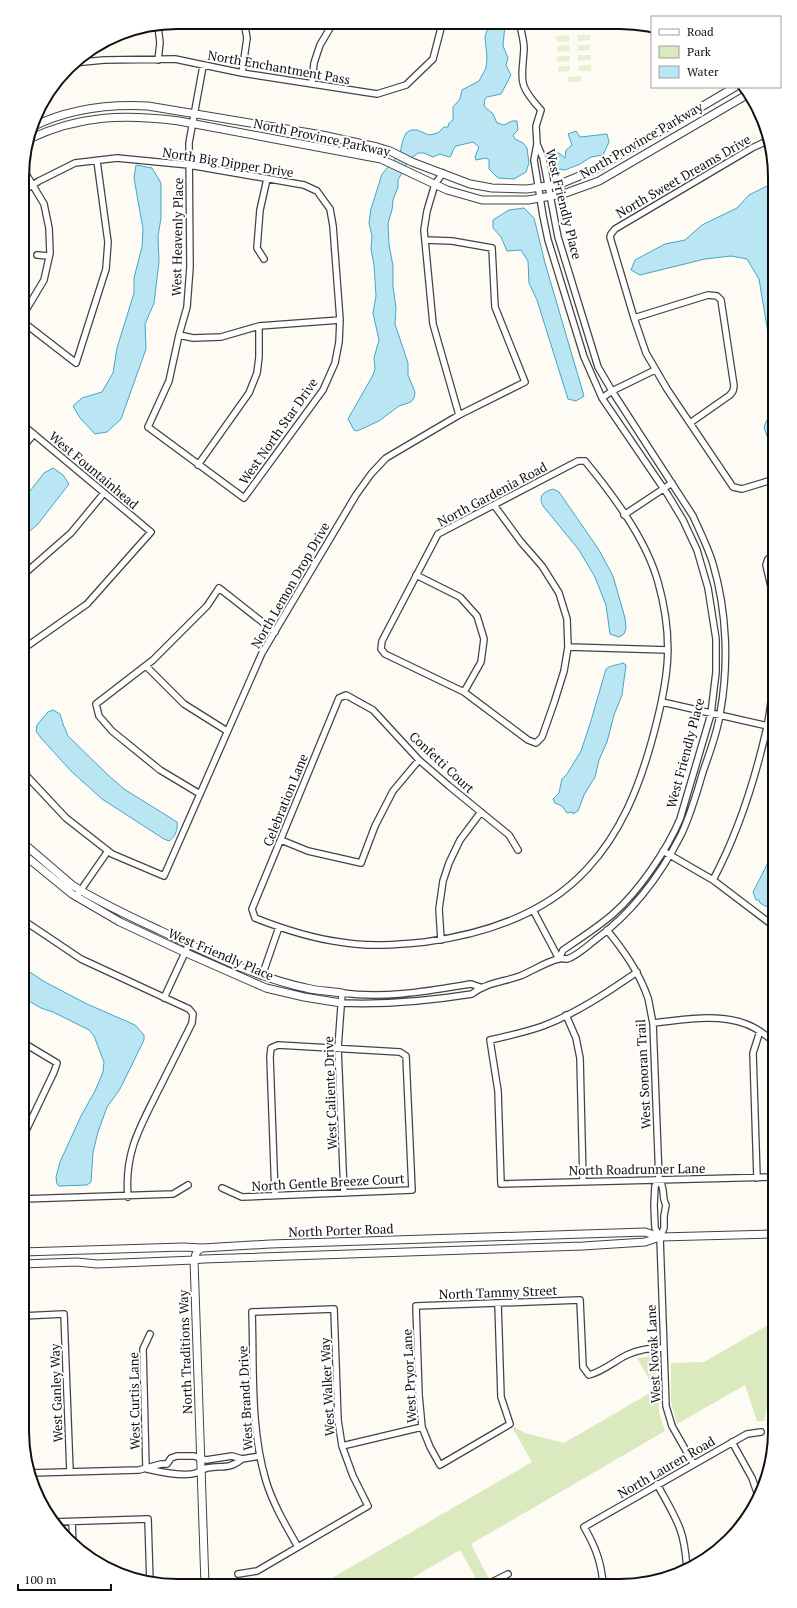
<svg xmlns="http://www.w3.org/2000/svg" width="797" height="1608" viewBox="0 0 797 1608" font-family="'PT Serif',serif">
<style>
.green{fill:#dae9be}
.pitch{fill:#e9f0cf}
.water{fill:#bae6f4;stroke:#44a5c8}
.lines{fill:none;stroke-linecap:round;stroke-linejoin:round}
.minor-casing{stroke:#434343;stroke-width:8}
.tertiary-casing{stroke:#434343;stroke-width:9}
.minor{stroke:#fff;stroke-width:5.5}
.tertiary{stroke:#fff;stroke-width:7}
.labels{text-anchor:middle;stroke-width:4;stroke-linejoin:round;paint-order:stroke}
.street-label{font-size:13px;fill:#101010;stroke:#fff}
.rim{fill:none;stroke:#101010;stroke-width:2}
</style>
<rect width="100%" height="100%" fill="#fefbf4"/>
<!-- green -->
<path class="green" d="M775 1321V1374L764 1421H757L745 1385 677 1424 671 1402V1363L704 1362Z
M653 1356 657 1359 659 1412 665 1431 471 1544 488 1577 478 1582 460 1550 400 1585H320L532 1462 513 1429 514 1427 525 1433 564 1443 655 1390 637 1358Z"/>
<!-- pitch -->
<path class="pitch" d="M569 35V41L557 42 556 36Z
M577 35H590V40L578 41Z
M569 45 570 51 557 52V46Z
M578 45H590V50L578 51Z
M578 55H591V60L578 61Z
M557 56H570V61L557 62Z
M591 65V71H579L578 66Z
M558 66H570V71L558 72Z
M581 76V82H569L568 77Z"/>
<!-- water -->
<path class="water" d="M489 24H505L503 46 508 58 506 65 511 75 501 94 487 97 485 99 484 106 493 114 497 123 504 125 512 121H517L518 130 513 135 515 139 523 143 527 148 529 163 526 172 514 179 498 178 489 169V160L486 158 476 160 475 157 479 147 473 142 456 146 454 148 451 156 449 157 440 154 433 157 424 153H418L410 159 405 167 398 180V187L393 200 392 210 388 223 389 245 393 266V287L396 308 395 324 408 363V375L415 392 414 398 411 402 399 406 379 421 357 431 354 430 348 419 373 375 375 369 374 358 379 340 373 313 376 296 374 265 371 249 372 236 369 223 371 209 382 174 400 153 403 140 406 133 411 130H417L429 135 438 133 444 127H448L449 123 453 120V107L460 99 462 90 479 81 486 68 487 58 485 37Z
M576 131 580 137 607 134 609 142 603 155 591 157 580 164 565 170 553 168 551 153H559L565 158 566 150 572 145 568 134Z
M136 165 152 168 161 183V218L158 236 159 262 154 303 145 324 146 349 121 419 107 432 95 434 80 418 73 406 82 398 102 392 113 373 117 348 134 293V278L142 247 143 229 134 178Z
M775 182 773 229 775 232V375L759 279 747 259 731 256 705 259 640 275 631 270 635 260 665 244 685 240 702 225 737 208 749 195Z
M524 208 534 218 545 263 584 396 576 401 568 399 537 300 529 283 528 261 521 250 507 251 501 237 493 228V220L509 210Z
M775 412V439H768L764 427 767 420Z
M53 468 63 475 69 484 38 524 23 537V500L44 473Z
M553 489 559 492 599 550 613 576 625 618 626 628 624 634 619 637 610 634 606 605 595 577 579 550 543 506C538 496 543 492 553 489Z
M623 663 626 665 622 695 614 715 607 742 599 760 595 777 584 795 578 811 573 814 572 812 567 813 562 806 555 803 553 799 559 793 562 779 567 774 581 751 590 724 606 669C611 665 618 665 623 663Z
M53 710 60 714 63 724 68 736 108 775 124 789 177 822C178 830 175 837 169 841L164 839 102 799 71 771 41 738 36 731 37 725 48 712Z
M775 849V902L771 908H769L760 903 759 900H756L753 892Z
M22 967 45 982 87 1004 135 1025 144 1035V1040L120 1089 107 1107 98 1132 93 1152 91 1182 87 1185 59 1186 57 1184 56 1177 60 1162 81 1116 95 1091 103 1072 104 1062 94 1036 89 1030 53 1012 41 1008 22 997Z"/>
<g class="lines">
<defs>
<path id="minor" d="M520 24C521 32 524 40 524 49 522 81 517 84 541 110L536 126 537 144 534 160 543 216 548 240 584 357 602 398 668 495 683 520 697 550 708 588 716 639V672L711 714 680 819C667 850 639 891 613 914 598 927 581 938 563 950L559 959
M158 26 160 43 158 60
M86 53 89 61
M73 63 104 60 175 59 242 73 377 94 406 85 433 59 442 24
M242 73 247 38 244 22
M312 84 314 63 320 45 333 23
M769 140 752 148 615 229 611 234 610 237 634 318 646 353 667 389 733 487 742 489 775 479
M443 173 435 184 427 211 424 230 433 324 459 415
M23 191 39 181 75 163 117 158 189 165 304 185 317 191 330 209 333 226 340 320 339 342 335 363 323 390 244 498 148 427 169 381 179 335 187 307 190 267 189 143 203 66
M37 255 49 256
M264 259 257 248 260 210 267 179
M23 315 44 280 50 253 49 228 44 204 23 169
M634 318 708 295 717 296 721 300 734 386 733 391 730 395 690 423
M23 322 76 363 106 269 108 242 97 161
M179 335 193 338 221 337 259 326 340 320
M602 398 612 391 655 370
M23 447 34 434
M198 465 249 393 257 373 259 357V326
M494 505 521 542 542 566 559 593 567 619 568 647 564 671 554 703 542 737 536 743 528 740 464 692 385 654 381 649 382 641 438 534 578 461H585C613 495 646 539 658 582 675 642 668 682 652 740 639 787 621 833 587 869 545 915 485 934 425 942 396 945 368 947 340 942 310 938 283 929 255 918L252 909 339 698 346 695 373 710 419 760 449 786 509 835 518 850
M624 515 672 483
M23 575 71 533 104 493
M416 575 460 597 477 616 484 639 481 662 464 692
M775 604 766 565 768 559 775 555
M568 647 668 650
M23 649 87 604 151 532 23 425
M146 666 184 704 227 731
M662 702 768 726
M23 772 66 818 112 854 164 876 262 653 356 495 371 474 386 458 459 415 525 382 495 307 492 248 452 241 425 240
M200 794 160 770 112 731 99 716 96 704 153 660 207 606 219 588 275 632
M281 840 308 851 361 863 375 826 393 791 419 760
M663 851 713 880 775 927
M713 880C738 833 755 780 767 727 771 709 772 689 775 670
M76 897 108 851
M533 910 559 959
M23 920 81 959 189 1009 193 1014 192 1023C181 1045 170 1067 159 1089 140 1127 124 1153 128 1197
M607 930C624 951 639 972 648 998 650 1006 651 1015 653 1023L659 1180 655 1186 654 1205 655 1228 660 1237 666 1406 672 1426 693 1463
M441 940 439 909 443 881 449 863 460 840 481 812
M637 972C608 992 577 1013 543 1026 526 1032 508 1036 490 1040L498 1091 501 1184 775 1177
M262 976 279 927
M164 998 189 944
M341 1003C386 1005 428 1001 472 994 485 983 503 982 520 976 532 971 546 962 558 959 561 958 565 959 567 959 575 957 589 945 595 940 632 913 660 876 681 835 690 816 696 796 702 775 708 756 717 735 720 714 729 665 727 612 713 564 708 547 700 532 693 516L612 391 598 367 558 237 543 158 537 144
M566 1015 576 1038 580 1058 583 1181
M653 1023C683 1020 717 1013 746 1024 757 1028 766 1035 775 1043
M22 1139 54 1072 57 1063 22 1042
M757 1178 753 1053 760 1031
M659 1180C666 1189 661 1196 666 1205L664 1216V1228L660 1237
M222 1188 242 1197 412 1190 406 1056 400 1052 278 1045 271 1048 270 1057 275 1195
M344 1193 338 1048 342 993C385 999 428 991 471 984L480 987
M22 1199 173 1194 188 1185
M498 1303 501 1397 510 1424 440 1465 430 1447 422 1427 419 1395 416 1306 580 1300 583 1367 589 1375C608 1370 622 1353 642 1350 649 1348 657 1349 664 1348
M22 1316 64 1314 70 1472
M732 1442 752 1478 759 1498
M342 1446 422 1427
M146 1468 143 1349 150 1334
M147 1469C160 1472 184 1477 196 1473 200 1472 203 1469 207 1468 223 1465 228 1470 242 1459
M29 1473 139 1470 161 1464H167L171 1458 177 1456H194L206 1460 232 1456 242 1459 260 1456
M657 1484C665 1499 674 1513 680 1529 685 1542 686 1556 687 1569
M53 1522 148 1519 150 1583
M72 1522 73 1546
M238 1574 257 1571 368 1506 353 1476 342 1446 338 1420 334 1309 252 1312C254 1368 250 1427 266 1481 273 1504 286 1526 298 1547
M484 1586 508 1574
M603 1586C602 1563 595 1546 584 1527L747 1434 761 1432"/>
<path id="tertiary" d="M32 127C68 109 108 104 148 106L322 135 377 147 390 151 412 162 470 184 492 188 527 189 560 184 594 170 735 87
M29 139C80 115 124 114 179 121L381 159 447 190 482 200H528L563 194 599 181 750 93
M23 843 72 885C100 903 131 917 161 931 208 953 255 977 306 988 317 991 330 991 342 993
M23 854 72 894 120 922 184 952 266 988 304 997 341 1003
M202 1248 197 1251 194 1260 205 1585
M22 1252 183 1247 202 1248 270 1244 645 1232 660 1237
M22 1264 77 1262 97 1264 194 1260 203 1259 583 1246 645 1242 660 1237 775 1234"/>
</defs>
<!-- minor casing -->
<use href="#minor" class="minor-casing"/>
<!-- tertiary casing -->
<use href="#tertiary" class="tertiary-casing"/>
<!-- minor -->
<use href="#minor" class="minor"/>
<!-- tertiary -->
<use href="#tertiary" class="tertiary"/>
</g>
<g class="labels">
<!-- street labels -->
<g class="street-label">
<text transform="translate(279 67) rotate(10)" y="5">North Enchantment Pass</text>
<text transform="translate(322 137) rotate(12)" y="5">North Province Parkway</text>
<text transform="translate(641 140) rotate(-30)" y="5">North Province Parkway</text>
<text transform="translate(228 162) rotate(9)" y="5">North Big Dipper Drive</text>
<text transform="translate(683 176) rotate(-30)" y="5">North Sweet Dreams Drive</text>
<text transform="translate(564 204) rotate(76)" y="5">West Friendly Place</text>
<text transform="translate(177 237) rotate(-89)" y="5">West Heavenly Place</text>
<text transform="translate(278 431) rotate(-55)" y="5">West North Star Drive</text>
<text transform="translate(94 470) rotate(40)" y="5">West Fountainhead</text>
<text transform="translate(492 494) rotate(-28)" y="5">North Gardenia Road</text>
<text transform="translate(290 585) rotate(-60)" y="5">North Lemon Drop Drive</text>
<text transform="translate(685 753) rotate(-75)" y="5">West Friendly Place</text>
<text transform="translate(442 762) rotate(43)" y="5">Confetti Court</text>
<text transform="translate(285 800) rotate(-68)" y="5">Celebration Lane</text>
<text transform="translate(221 954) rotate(23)" y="5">West Friendly Place</text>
<text transform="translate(643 1074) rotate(-93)" y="5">West Sonoran Trail</text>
<text transform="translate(330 1093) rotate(-92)" y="5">West Caliente Drive</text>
<text transform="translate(637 1169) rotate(-1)" y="5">North Roadrunner Lane</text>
<text transform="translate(328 1182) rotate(-3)" y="5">North Gentle Breeze Court</text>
<text transform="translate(341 1230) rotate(-2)" y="5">North Porter Road</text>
<text transform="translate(498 1292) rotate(-2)" y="5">North Tammy Street</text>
<text transform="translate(185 1352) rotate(-92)" y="5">North Traditions Way</text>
<text transform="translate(653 1354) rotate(-93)" y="5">West Novak Lane</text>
<text transform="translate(409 1376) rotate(-93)" y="5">West Pryor Lane</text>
<text transform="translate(327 1387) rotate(-93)" y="5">West Walker Way</text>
<text transform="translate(56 1393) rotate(-92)" y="5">West Ganley Way</text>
<text transform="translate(245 1398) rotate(-93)" y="5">West Brandt Drive</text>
<text transform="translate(134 1401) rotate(-91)" y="5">West Curtis Lane</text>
<text transform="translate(666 1467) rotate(-30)" y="5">North Lauren Road</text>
</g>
</g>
<!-- crop -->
<path d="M0 0H797V1608H0ZM177 29H620A148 148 0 0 1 768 177V1431A148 148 0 0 1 620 1579H177A148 148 0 0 1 29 1431V177A148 148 0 0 1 177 29Z" fill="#fff" fill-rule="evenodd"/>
<path class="rim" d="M177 29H620A148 148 0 0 1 768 177V1431A148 148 0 0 1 620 1579H177A148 148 0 0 1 29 1431V177A148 148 0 0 1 177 29Z"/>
<!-- legend -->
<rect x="651" y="16" width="130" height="72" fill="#ffffff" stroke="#9f9f9f"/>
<rect x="659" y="29" width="20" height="6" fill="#ffffff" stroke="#9f9f9f"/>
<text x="687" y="36" font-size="12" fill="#101010">Road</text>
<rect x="659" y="46" width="20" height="12" fill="#dae9be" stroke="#9f9f9f"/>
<text x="687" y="56" font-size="12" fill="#101010">Park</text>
<rect x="659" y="66" width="20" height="12" fill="#bae6f4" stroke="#9f9f9f"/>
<text x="687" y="76" font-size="12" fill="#101010">Water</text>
<!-- scale -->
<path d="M18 1584v6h93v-6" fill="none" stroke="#101010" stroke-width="2"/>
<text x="24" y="1584" font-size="12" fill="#101010" stroke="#ffffff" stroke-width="3" paint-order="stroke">100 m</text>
</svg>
